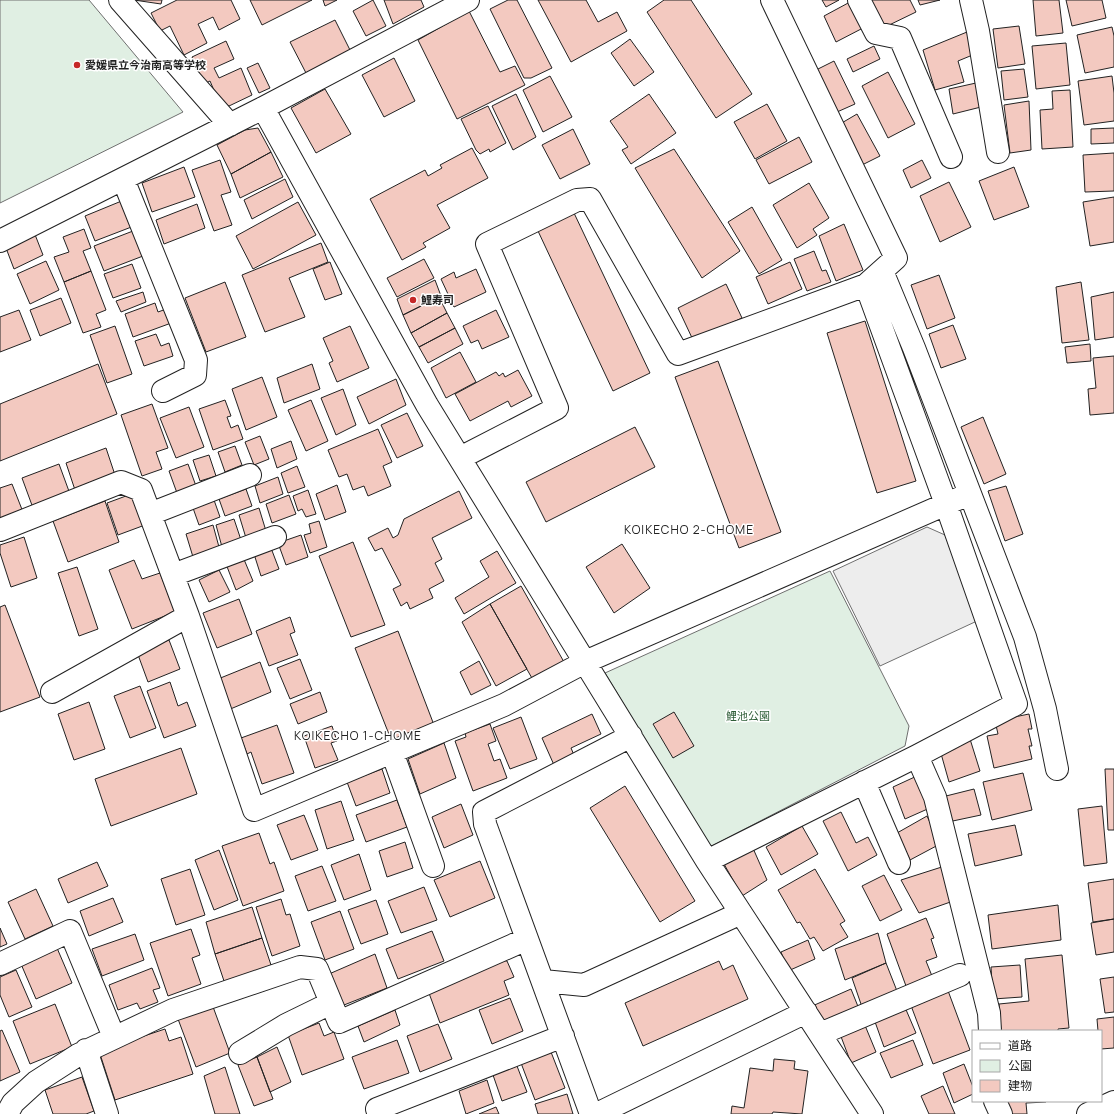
<svg xmlns="http://www.w3.org/2000/svg" width="1114" height="1114" viewBox="0 0 1114 1114" font-family="Manrope,'Noto Sans JP',sans-serif">
<style>
.green{fill:#e0efe3;stroke:#6f6f6f}
.parking{fill:#ededed;stroke:#6f6f6f}
.building{fill:#f3c9c0;stroke:#222}
.lines{fill:none;stroke-linecap:round;stroke-linejoin:round}
.minor-casing{stroke:#222;stroke-width:24}
.secondary-casing{stroke:#222;stroke-width:24}
.minor{stroke:#fff;stroke-width:22}
.secondary{stroke:#fff;stroke-width:22}
.poi-dot{fill:#c62828;stroke:#fff;stroke-width:1.5}
.labels{text-anchor:middle;stroke-width:3;stroke-linejoin:round;paint-order:stroke}
.poi-label{font-size:11px;font-weight:bold;fill:#222;stroke:#fff;text-anchor:start}
.park-label{font-size:11px;fill:#2f5e38;stroke:#fff}
.neighbourhood-label{font-size:12px;letter-spacing:1px;fill:#222;stroke:#fff}
</style>
<rect width="100%" height="100%" fill="#fff"/>
<!-- green -->
<path class="green" d="M0 0H89L183 112 0 203Z
M830 571 909 726 905 746 710 847 605 673Z"/>
<!-- parking -->
<path class="parking" d="M927 527 945 535 977 621 880 666 833 571Z"/>
<!-- building -->
<path class="building" d="M134 0H162L161 4Z
M177 0H231L240 19 219 30 213 17 198 24 207 43 184 55 170 26 160 31 151 13Z
M250 0H312L262 25Z
M323 0H337L325 6Z
M373 0 386 26 366 36 353 11Z
M384 0H421L424 7 393 24Z
M508 0H517L552 68 531 78H524L490 9Z
M538 0H586L598 22 617 12 627 31 571 62Z
M664 0H691L752 94 716 118 647 12Z
M822 0H839L826 7Z
M870 0H910L916 12 883 28Z
M918 0H940L920 5Z
M1033 0H1059L1063 33 1036 36Z
M1066 0H1102L1106 18 1072 26Z
M850 2 863 28 836 42 824 16Z
M469 11 500 72 515 66 525 85 457 119 418 40Z
M335 20 350 50 306 73 290 42Z
M1019 26 1025 64 998 68 993 29Z
M1112 27 1114 36V67L1085 73 1077 35Z
M967 32 975 54 958 61 964 82 935 90 923 50Z
M630 39 654 72 634 86 611 53Z
M226 41 234 59 214 68 219 78 241 68 252 95 229 106 219 102 210 81 204 84 192 57Z
M1066 43 1070 85 1036 89 1032 46Z
M874 46 880 59 853 72 847 59Z
M394 58 415 101 384 117 362 75Z
M834 61 855 104 837 112 816 70Z
M258 63 270 88 259 93 247 68Z
M1024 69 1028 97 1004 100 1001 71Z
M888 72 915 124 888 138 862 86Z
M550 76 572 117 543 132 523 90Z
M1112 76 1114 93V121L1084 125 1078 81Z
M976 83 981 107 953 114 949 89Z
M325 89 351 134 316 153 291 108Z
M1070 90 1073 147 1042 149 1040 110 1053 109 1052 91Z
M516 94 536 137 513 150 492 106Z
M649 94 676 133 631 164 622 150 628 147 610 121Z
M1029 101 1031 150 1010 153 1004 105Z
M767 104 787 141 755 159 734 122Z
M488 106 506 143 490 152 489 149 480 154 476 150 461 119Z
M857 114 880 156 860 166 840 124Z
M258 128 271 152 231 174 217 145 245 130Z
M1114 128V143L1091 144V129Z
M573 129 590 164 560 179 542 145Z
M799 137 812 162 769 184 756 160Z
M472 148 488 178 437 205 450 228 423 243 426 247 402 260 370 199 425 170 428 176 442 168 440 165Z
M674 149 740 251 702 278 635 168Z
M271 152 283 177 240 198 231 174Z
M1114 153V191L1085 192 1083 155Z
M220 160 231 192 221 195 232 225 214 231 192 170Z
M922 160 931 178 911 188 903 170Z
M184 167 195 197 152 212 142 183Z
M1014 167 1029 207 994 220 979 181Z
M285 179 293 197 252 219 244 200Z
M949 182 971 227 940 242 920 196Z
M809 183 829 218 813 229 817 235 797 248 773 205Z
M1114 197V242L1090 246 1083 202Z
M124 200 134 226 95 241 85 216Z
M298 202 316 235 253 269 236 236Z
M197 204 205 228 164 244 156 220Z
M752 207 782 260 759 274 728 222Z
M574 213 650 373 613 391 538 231Z
M844 224 863 270 836 281 819 236Z
M84 229 91 248 83 251 91 271 64 282 54 257 69 252 63 237Z
M133 231 143 256 104 271 94 246Z
M34 232 43 255 14 269 6 248Z
M321 243 328 262 289 278 305 317 265 332 242 275Z
M814 251 822 271 826 270 831 282 807 291 794 259Z
M424 259 434 278 397 297 387 278Z
M46 261 59 290 30 304 17 274Z
M330 262 342 294 325 300 313 269Z
M790 262 802 289 768 304 756 277Z
M132 264 141 288 113 298 104 274Z
M476 269 486 292 454 307 441 279 454 272 456 278Z
M91 271 106 310 96 314 101 327 83 333 64 282Z
M939 275 955 318 927 329 911 285Z
M435 280 441 296 403 315 397 299Z
M225 282 246 337 206 352 185 298Z
M1081 282 1089 340 1062 343 1056 287Z
M726 284 742 318 693 340 678 308Z
M143 292 146 302 121 312 116 301Z
M1114 292V337L1095 340 1091 297Z
M439 297 447 313 411 333 403 315Z
M61 298 71 323 40 336 30 310Z
M155 303 158 312 169 308 174 322 133 337 125 314Z
M19 310 31 340 0 352V317Z
M496 310 509 337 482 349 478 340 471 343 463 326Z
M447 313 455 328 419 347 411 333Z
M865 321 916 481 877 493 827 333Z
M953 325 966 359 941 368 929 334Z
M115 326 132 374 107 383 90 335Z
M350 326 369 368 337 382 329 363 333 361 323 338Z
M455 328 463 344 428 363 419 347Z
M156 334 161 346 169 343 173 356 144 366 135 341Z
M1090 344 1091 361 1067 363 1065 347Z
M460 352 476 382 446 398 431 368Z
M1114 356V413L1090 415 1088 389 1096 388 1093 358Z
M718 361 781 532 739 548 675 377Z
M98 364 117 414 0 461V404Z
M312 364 320 389 284 403 277 378Z
M518 370 532 396 511 407 508 401 470 421 455 394 496 372 499 376 503 373 505 377Z
M262 377 277 417 246 430 232 389Z
M396 379 406 405 369 424 357 397Z
M343 389 356 425 336 435 321 398Z
M225 400 231 416 227 417 231 428 238 425 243 439 213 450 199 409Z
M311 400 328 441 306 451 288 410Z
M152 404 168 448 156 452 162 469 142 476 121 415Z
M189 407 204 447 176 458 160 418Z
M407 413 423 446 397 458 381 425Z
M983 417 1006 474 984 484 961 427Z
M635 427 655 467 546 522 526 482Z
M378 429 392 462 383 466 391 486 368 496 364 486 353 490 347 474 339 477 328 450Z
M260 436 269 459 254 465 245 442Z
M291 441 297 459 277 468 271 449Z
M235 446 242 465 225 472 218 452Z
M106 448 115 475 75 490 66 463Z
M209 455 216 476 200 481 193 460Z
M59 464 70 494 33 508 22 478Z
M188 464 196 486 177 493 169 471Z
M297 466 305 487 288 493 281 473Z
M278 477 283 494 260 503 255 486Z
M12 484 23 512 0 521V488Z
M337 485 346 512 325 520 316 494Z
M1006 486 1023 534 1005 541 988 491Z
M246 489 252 506 225 516 219 499Z
M308 490 316 514 306 517 302 509 298 511 293 496Z
M459 491 472 518 432 538 442 559 435 563 444 581 429 589 433 598 410 609 407 602 401 606 393 589 401 585 382 548 375 551 368 538 388 528 393 538 398 535 404 519Z
M134 493 145 525 118 535 107 503Z
M289 495 296 514 272 523 266 504Z
M214 500 220 517 199 525 193 508Z
M105 501 119 542 68 562 53 521Z
M259 508 266 531 246 538 239 515Z
M234 519 241 540 222 547 216 525Z
M319 521 327 547 310 553 304 535 311 533 309 524Z
M213 525 219 547 193 557 186 534Z
M301 535 308 557 286 565 278 543Z
M24 537 37 578 11 587 0 553V545Z
M353 542 385 625 351 637 319 556Z
M622 544 650 588 614 613 586 567Z
M271 548 279 569 261 576 254 554Z
M497 551 516 583 464 614 455 598 489 577 480 561Z
M243 557 253 581 236 590 226 564Z
M134 560 142 579 160 573 175 612 132 629 109 570Z
M77 567 98 629 79 636 58 573Z
M219 570 230 592 209 602 199 580Z
M521 586 564 662 533 680 490 604Z
M239 599 252 634 217 648 203 613Z
M490 604 527 669 496 686 462 622Z
M5 605 40 697 0 712V607Z
M290 617 295 632 290 634 298 655 269 666 256 631Z
M398 631 434 725 392 742 355 648Z
M169 640 180 669 148 682 137 652Z
M300 659 312 690 290 699 277 668Z
M479 661 491 685 471 695 460 672Z
M260 662 271 692 228 710 218 679Z
M170 682 178 706 187 702 196 726 164 738 147 691Z
M140 686 156 728 130 738 114 696Z
M320 692 327 712 298 724 290 704Z
M89 702 105 749 74 760 58 714Z
M674 712 694 746 673 758 653 724Z
M592 714 601 734 571 748 574 755 554 765 542 738Z
M1029 714 1032 729H1028L1032 746H1029L1032 759 994 768 987 736 998 734 995 721Z
M521 717 537 759 510 769 493 728Z
M490 724 496 741 488 744 494 761 500 759 507 778 473 791 455 741 466 737 465 733Z
M277 725 294 773 262 784 251 752 247 754 241 738Z
M332 726 337 741 331 743 338 760 315 768 304 736Z
M970 739 980 771 949 782 940 750Z
M444 743 456 778 420 794 408 759Z
M181 748 197 794 111 826 95 779Z
M382 769 390 793 356 806 347 782Z
M1105 769H1114V830H1108Z
M1023 773 1032 810 992 820 983 782Z
M919 775 932 807 905 819 893 787Z
M625 786 695 901 660 922 590 808Z
M974 789 981 815 948 822 942 797Z
M397 800 407 827 366 842 356 815Z
M341 801 354 840 327 849 315 810Z
M461 804 473 835 444 848 432 817Z
M1102 806 1107 863 1084 866 1078 809Z
M841 812 856 843 868 837 877 855 848 871 823 821Z
M304 815 318 850 291 860 277 825Z
M927 816 940 844 910 860 897 833Z
M1015 825 1022 855 975 866 968 834Z
M802 826 818 854 781 875 766 847Z
M259 833 270 864 274 862 284 891 243 906 222 846Z
M405 842 413 868 387 877 379 851Z
M752 846 767 880 742 896 724 864Z
M219 850 238 900 214 910 195 860Z
M359 854 371 890 344 900 331 865Z
M480 861 495 898 450 917 434 880Z
M97 862 108 886 68 903 58 879Z
M948 865 959 899 919 913 901 880Z
M322 866 336 901 308 911 295 876Z
M190 869 205 915 176 925 161 879Z
M815 869 845 921 840 924 848 937 823 951 814 937 810 939 800 922 797 923 778 890Z
M884 875 902 910 880 921 862 886Z
M1114 879V919L1093 922 1088 883Z
M424 887 437 920 401 933 388 901Z
M36 889 53 926 25 939 8 902Z
M113 898 123 922 89 936 80 911Z
M281 899 286 915 290 914 300 946 272 956 256 907Z
M376 900 388 934 361 944 348 910Z
M1058 905 1061 940 992 949 988 915Z
M252 907 262 938 215 954 206 922Z
M340 911 354 949 325 960 311 922Z
M926 918 934 938 931 939 937 957 926 961 932 976 906 986 887 934Z
M1114 919V952L1096 955 1091 923Z
M0 928 7 944 0 947Z
M191 929 200 955 192 958 201 984 168 996 150 943Z
M432 931 444 961 398 979 386 949Z
M878 933 886 963 845 980 835 949Z
M135 934 144 960 102 976 92 949Z
M262 938 272 968 225 984 215 954Z
M808 940 815 959 788 971 781 952Z
M57 948 72 983 36 999 21 964Z
M375 954 387 988 344 1005 329 974Z
M1062 955 1069 1028 1058 1029V1031H1001L999 1004 1029 1001 1025 959Z
M490 959 507 961 514 977 504 981 509 995 440 1023 426 985Z
M719 961 723 970 733 965 748 999 643 1046 625 1003Z
M886 963 897 991 862 1007 852 978Z
M1020 965 1022 997 993 999 991 967Z
M152 968 160 988 153 990 158 1002 140 1009 137 1003 118 1010 109 985Z
M16 970 32 1007 9 1017 0 995V977Z
M1114 977V1012L1105 1013 1100 979Z
M947 988 970 1050 933 1064 910 1003Z
M851 989 859 1009 824 1024 810 1007Z
M510 998 523 1031 492 1044 479 1010Z
M55 1004 72 1047 30 1064 13 1021Z
M212 1004 230 1053 196 1067 178 1019Z
M904 1005 916 1033 884 1047 874 1019Z
M395 1010 400 1025 364 1042 358 1026Z
M1114 1017V1048L1101 1049V1031H1098L1097 1019Z
M319 1023 324 1036 334 1032 344 1059 302 1075 288 1035Z
M864 1023 876 1052 851 1063 840 1034Z
M438 1024 452 1059 420 1072 407 1036Z
M165 1029 169 1041 181 1037 193 1074 115 1100 99 1051Z
M2 1030 20 1072 0 1081V1031Z
M397 1040 409 1073 364 1089 352 1057Z
M913 1040 923 1065 891 1078 880 1053Z
M277 1047 291 1082 270 1092 257 1057Z
M551 1052 565 1088 535 1100 521 1063Z
M257 1057 273 1099 254 1106 238 1065Z
M774 1059 795 1061 794 1069 808 1071 802 1114 773 1112 772 1114H731L732 1106 744 1108 750 1068 773 1071Z
M964 1064 973 1087V1094L954 1103 943 1073Z
M517 1066 527 1092 502 1101 493 1075Z
M225 1067 240 1114H215L204 1076Z
M82 1077 94 1111 86 1114H53L45 1090Z
M487 1080 494 1103 466 1114 459 1091Z
M943 1086 955 1114H929L921 1096Z
M567 1094 573 1114H538L535 1104Z
M1004 1101H1046V1102L1026 1103 1027 1114H1009Z
M496 1107 499 1114H479Z"/>
<g class="lines">
<defs>
<path id="minor" d="M120 0 230 125
M859 0 876 33 900 38 951 157
M971 0 978 31 998 152
M263 108 427 405 707 861 872 1114
M123 179 196 360 195 375 163 391
M0 241 263 108 468 0
M882 271 914 348 1025 637 1045 709 1057 769
M460 458 557 408 487 244 577 200 590 199 678 354 866 285
M150 514 250 475
M0 530 121 482 141 490 188 616
M173 575 275 537
M52 692 188 616 254 810 504 705 585 662 969 494
M392 752 433 866
M917 756 935 797 989 1013 990 1031
M864 782 899 863
M707 861 917 756 1016 704 946 504 866 285 896 258 772 0
M0 964 70 931 114 1037
M543 981 584 985 741 913
M820 1034 960 975
M86 1050 107 1114
M240 1053 286 1025 331 1003
M995 1101 1001 1114
M377 1109 563 1036
M7 1114 13 1103 36 1082 78 1055 173 1010 300 967 317 969 339 1022 527 939
M591 1114 485 824 484 812 631 736
M597 1114 806 1012"/>
<path id="secondary" d="M1088 1114 1114 1102"/>
</defs>
<!-- minor casing -->
<use href="#minor" class="minor-casing"/>
<!-- secondary casing -->
<use href="#secondary" class="secondary-casing"/>
<!-- minor -->
<use href="#minor" class="minor"/>
<!-- secondary -->
<use href="#secondary" class="secondary"/>
</g>
<!-- markers -->
<g class="poi-dot">
<circle cx="77" cy="65" r="4"/>
<circle cx="413" cy="300" r="4"/>
</g>
<g class="labels">
<!-- poi labels -->
<g class="poi-label">
<text x="85" y="69">愛媛県立今治南高等学校</text>
<text x="421" y="304">鯉寿司</text>
</g>
<!-- park labels -->
<g class="park-label">
<text x="748" y="720">鯉池公園</text>
</g>
<!-- neighbourhood labels -->
<g class="neighbourhood-label">
<text x="689" y="534">KOIKECHO 2-CHOME</text>
<text x="358" y="740">KOIKECHO 1-CHOME</text>
</g>
</g>
<!-- legend -->
<rect x="972" y="1030" width="130" height="72" fill="#ffffff" stroke="#a7a7a7"/>
<rect x="980" y="1043" width="20" height="6" fill="#ffffff" stroke="#a7a7a7"/>
<text x="1008" y="1050" font-size="12" fill="#222222">道路</text>
<rect x="980" y="1060" width="20" height="12" fill="#e0efe3" stroke="#a7a7a7"/>
<text x="1008" y="1070" font-size="12" fill="#222222">公園</text>
<rect x="980" y="1080" width="20" height="12" fill="#f3c9c0" stroke="#a7a7a7"/>
<text x="1008" y="1090" font-size="12" fill="#222222">建物</text>
</svg>
